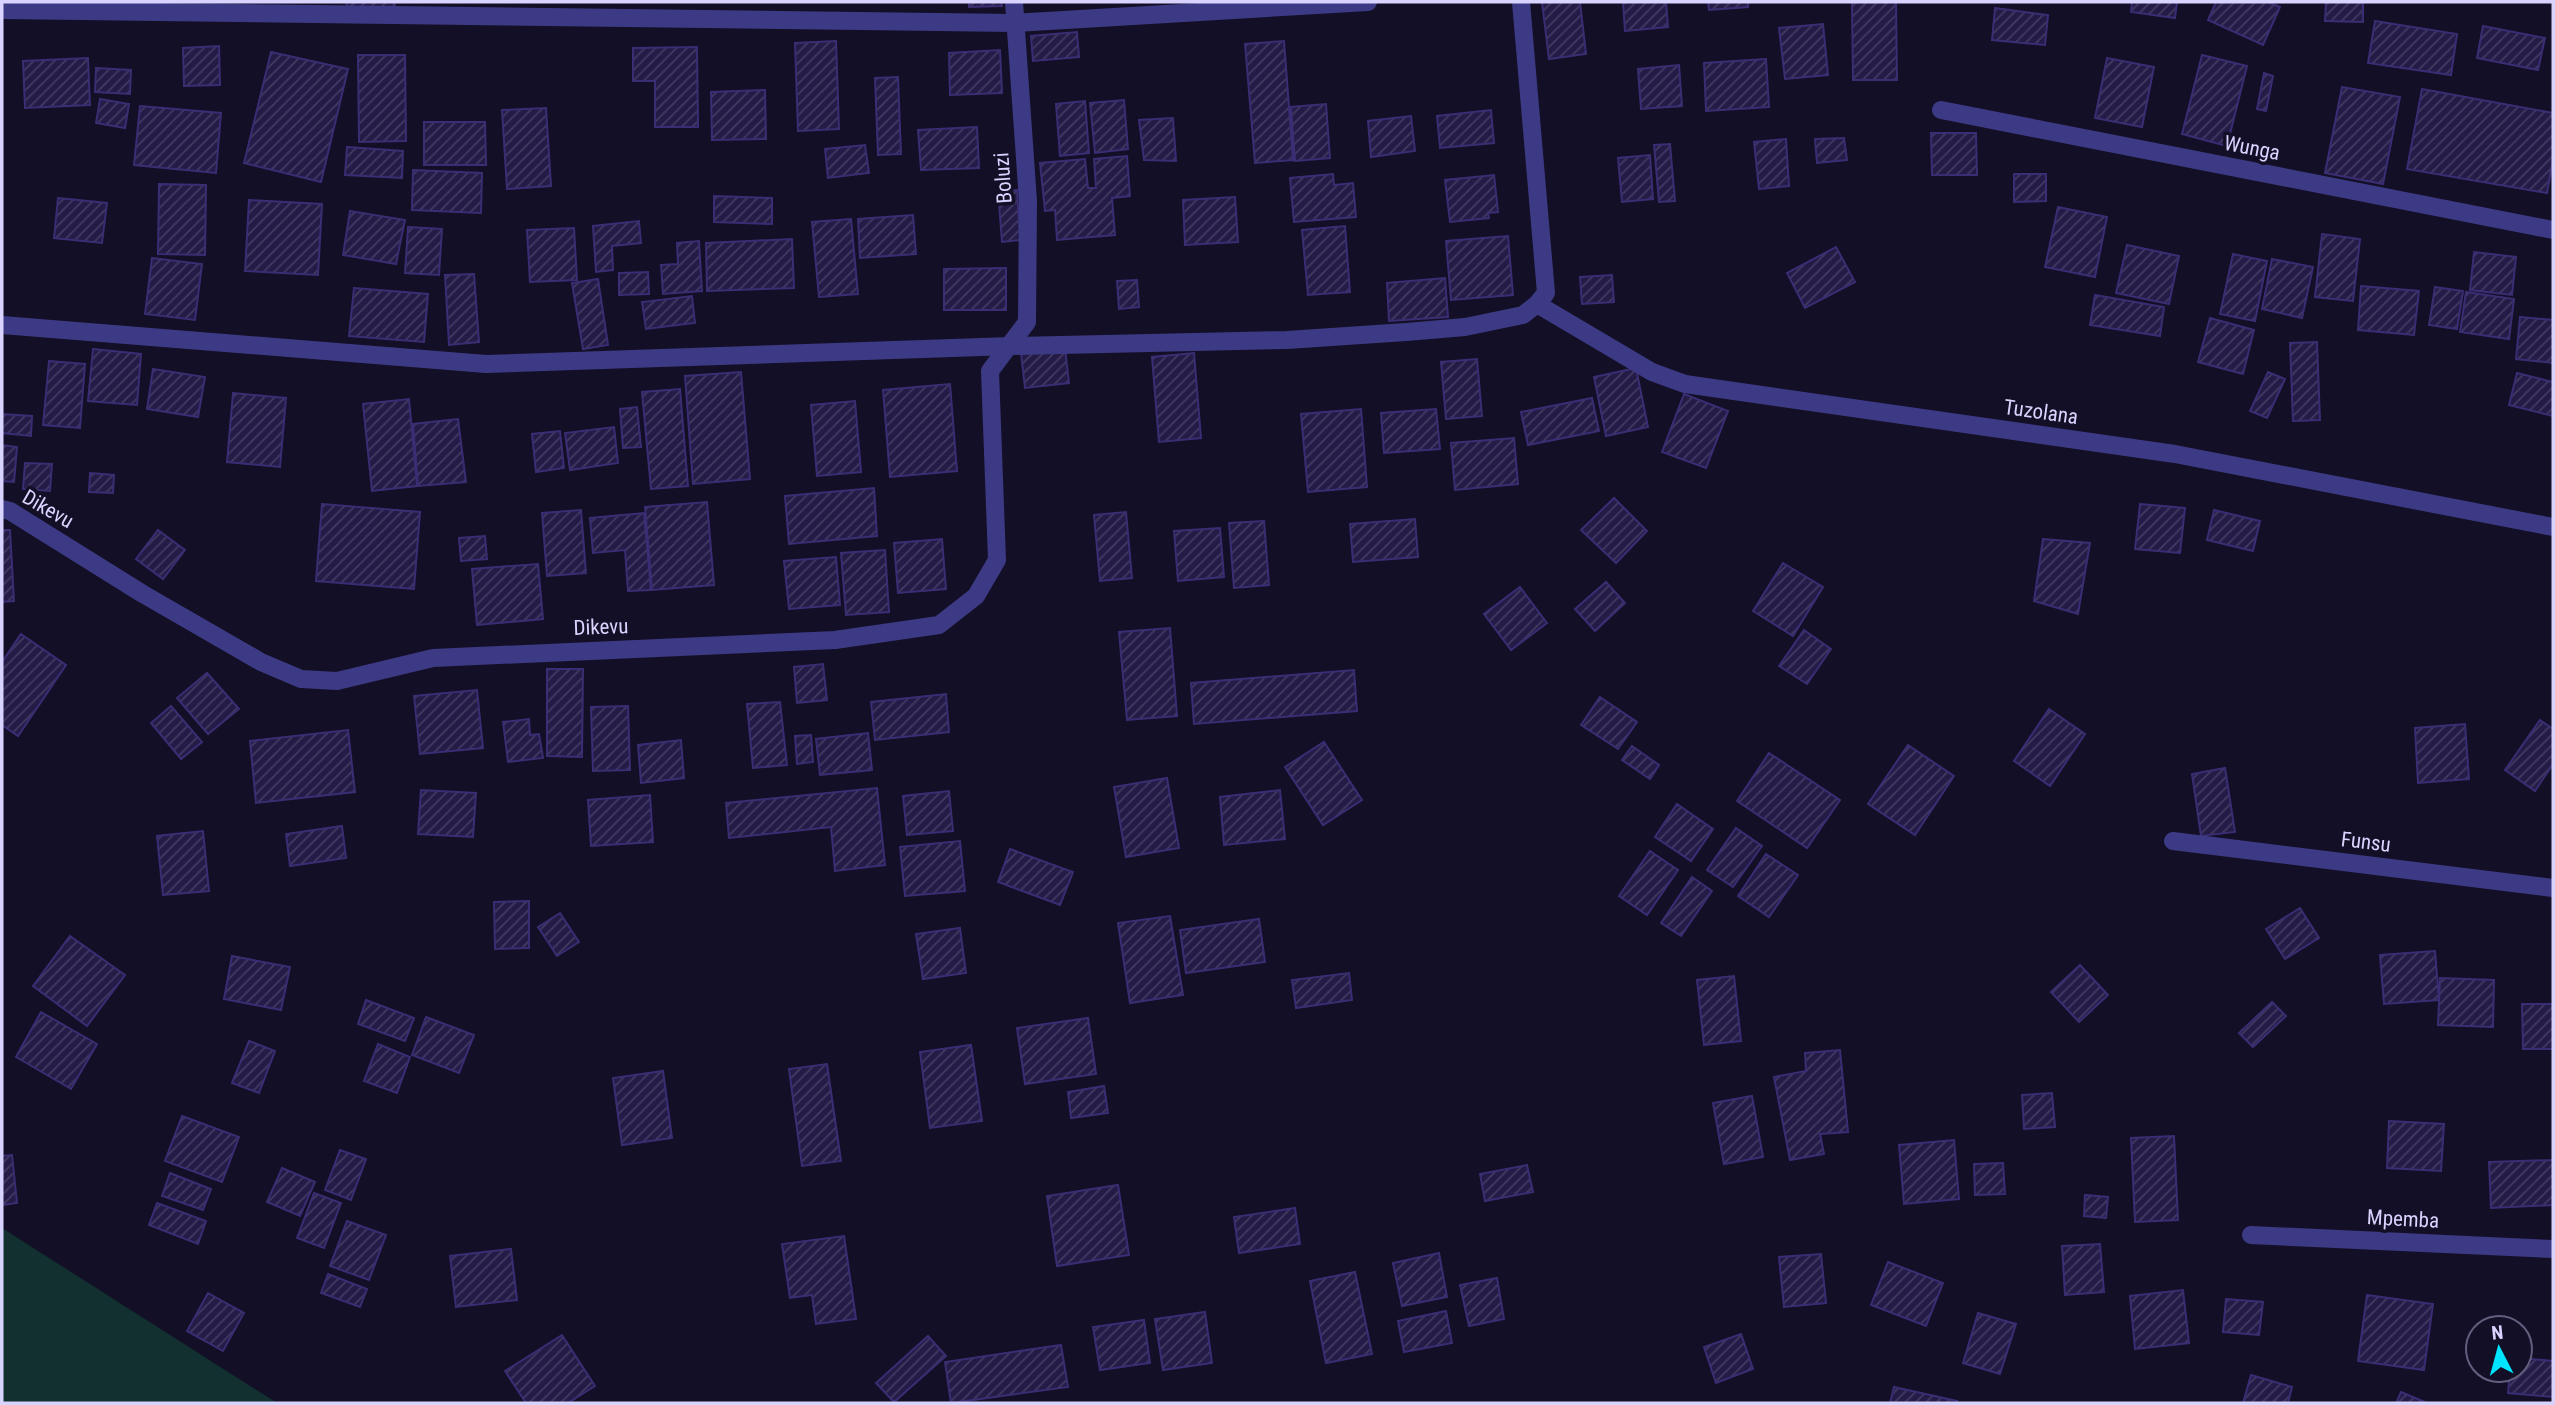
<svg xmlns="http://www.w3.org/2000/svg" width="2555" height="1405" viewBox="0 0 2555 1405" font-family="'Roboto Condensed',sans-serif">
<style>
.green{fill:#12302f}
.building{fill:url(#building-hatch);stroke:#3b2d73;stroke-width:2}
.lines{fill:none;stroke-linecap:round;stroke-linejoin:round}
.minor{stroke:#3d3a85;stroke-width:18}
.labels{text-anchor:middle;stroke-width:7;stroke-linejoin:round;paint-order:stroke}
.street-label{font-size:21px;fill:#d9d4ff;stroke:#130f26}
</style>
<defs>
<pattern id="building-hatch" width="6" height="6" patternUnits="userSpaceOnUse" patternTransform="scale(1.75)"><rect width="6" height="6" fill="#241b47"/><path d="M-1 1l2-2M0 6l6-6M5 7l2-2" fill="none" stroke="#433b63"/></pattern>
</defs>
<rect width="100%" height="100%" fill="#130f26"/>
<!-- green -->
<path class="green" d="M2 1228 277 1403H2Z"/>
<!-- building -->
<path class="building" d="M347 2H395L394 13 346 10Z
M969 2H1001L1002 6 969 7Z
M1542 2H1580L1586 54 1549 59Z
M1623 2H1666L1668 27 1625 31Z
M1708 2H1748V7L1709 10Z
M1852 2H1896L1897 80H1853Z
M2132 2H2177L2175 18 2131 12Z
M2216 2H2268L2280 7 2263 45 2208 20Z
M2326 2H2363V22L2325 21Z
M1995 8 2048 15 2045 45 1992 40Z
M2375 21 2457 34 2451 75 2368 63Z
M1823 24 1828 75 1785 79 1779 28Z
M2483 26 2545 38 2538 70 2477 58Z
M1077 32 1079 57 1033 61 1031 36Z
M836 41 839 129 798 131 795 43Z
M1284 41 1293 160 1255 163 1245 44Z
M219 46 220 85 184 86 183 48Z
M697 47 698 127H655V81H633V48Z
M1000 50 1002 93 950 95 949 53Z
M271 52 348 69 321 182 244 163Z
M358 55H405L406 141 359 142Z
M2202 55 2247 66 2227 146 2182 134Z
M88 58 90 105 25 108 23 61Z
M2107 58 2154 67 2142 127 2095 118Z
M1766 59 1769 107 1706 111 1704 63Z
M1679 65 1682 106 1641 109 1638 69Z
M96 68 131 70 130 94 95 92Z
M2264 73 2273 76 2266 111 2257 109Z
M898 77 901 154 878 155 875 78Z
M2342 87 2400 97 2383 184 2325 173Z
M2422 89 2553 113V159L2547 193 2407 169Z
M765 90 766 139 712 140 711 92Z
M100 99 129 104 125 128 96 123Z
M1124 100 1128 149 1095 153 1090 103Z
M1085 101 1089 153 1060 156 1056 104Z
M1326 104 1330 158 1295 161 1291 107Z
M140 106 221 113 216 173 134 165Z
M546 108 551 186 507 189 502 110Z
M1491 110 1494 143 1440 148 1437 116Z
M1411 116 1415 151 1371 157 1368 121Z
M1173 118 1176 161 1144 160 1139 120Z
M424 122H485L486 165H424Z
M977 127 979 168 921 170 918 130Z
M1931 133H1976L1977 175H1932Z
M1844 138 1847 160 1817 163 1815 139Z
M1786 139 1789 186 1759 189 1754 142Z
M1670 144 1675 201 1659 202 1654 145Z
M865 145 869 173 828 178 825 149Z
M347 147 403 151 402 178 345 175Z
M1650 155 1653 199 1622 202 1618 158Z
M1127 156 1130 196 1112 198 1115 235 1057 240 1055 210 1045 211 1040 163 1085 159 1088 188H1096L1094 159Z
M413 170 482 173 481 213 412 210Z
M1333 174 1334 185 1353 183 1356 217 1294 222 1290 178Z
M2014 174H2046V201L2014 202Z
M1494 175 1498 212 1488 213 1489 218 1450 222 1445 180Z
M159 184 206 185 205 255 158 254Z
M1017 190 1020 240 1002 242 998 191Z
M714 196 772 198V224L714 222Z
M1235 197 1238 242 1185 245 1183 200Z
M58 198 107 203 102 243 54 238Z
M249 200 322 204 318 275 245 271Z
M2058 207 2107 217 2095 277 2045 267Z
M350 211 405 220 396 264 343 255Z
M913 215 916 254 860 258 858 219Z
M851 219 858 294 819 297 812 222Z
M639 221 641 243 612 246 613 270 596 272 593 226Z
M1345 226 1350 292 1308 295 1302 230Z
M408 227 442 229 439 275 405 273Z
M574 228 577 280 530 282 527 230Z
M2322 234 2360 239 2353 301 2315 297Z
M1508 236 1513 295 1451 300 1446 241Z
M792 239 794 288 707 291 706 243Z
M699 241 702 291 663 294 661 265 678 264 677 243Z
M2127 245 2179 256 2169 304 2116 293Z
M1836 247 1855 282 1805 308 1787 273Z
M2474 252 2516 257 2512 295 2470 290Z
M2233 254 2267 261 2255 321 2220 314Z
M152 258 202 264 195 320 145 314Z
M2272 259 2313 267 2302 318 2262 309Z
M1006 268V310H944V269Z
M648 272 649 294 619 295V273Z
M474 274 479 342 449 345 445 275Z
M1612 275 1614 302 1582 304 1580 277Z
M1445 278 1448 317 1389 321 1387 283Z
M598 279 608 345 583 349 572 283Z
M1137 280 1139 307 1119 309 1117 281Z
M2361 286 2419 291 2414 335 2358 330Z
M2435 287 2463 291 2457 329 2429 325Z
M354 288 428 294 424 342 349 336Z
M2466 292 2514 299 2509 339 2460 332Z
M2095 295 2164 307 2160 336 2090 325Z
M692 296 695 323 646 329 642 302Z
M2520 317 2553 320V363L2516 359Z
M2210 318 2254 330 2243 374 2198 362Z
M2317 342 2320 420 2293 421 2290 343Z
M1065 348 1069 383 1025 388 1021 353Z
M93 349 141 354 137 405 88 401Z
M1194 353 1201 438 1159 442 1152 357Z
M1477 359 1482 416 1446 419 1441 362Z
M49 361 85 364 80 428 43 425Z
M1636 368 1648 427 1606 436 1594 377Z
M153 369 205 377 198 417 147 409Z
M741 372 750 479 693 484 685 376Z
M2268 372 2285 379 2267 418 2250 411Z
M2517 373 2553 382V416L2509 405Z
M950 384 957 471 890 477 883 390Z
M680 389 688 486 651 489 642 392Z
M233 393 286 398 280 467 227 462Z
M1684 394 1728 411 1706 468 1662 452Z
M1592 398 1599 431 1528 445 1521 412Z
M409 399 417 486 372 491 363 404Z
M855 401 861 472 817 476 811 405Z
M637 407 641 447 623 448 620 409Z
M1361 409 1367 487 1308 492 1301 414Z
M1436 409 1440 449 1384 453 1381 413Z
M2 414 32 416 31 436 2 433Z
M458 419 466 482 418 486 413 424Z
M614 427 618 463 570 470 565 433Z
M560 431 564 468 536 472 532 434Z
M1514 438 1518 484 1455 490 1451 443Z
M2 445 17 447 14 482 2 481Z
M25 463 52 464 50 491 23 489Z
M90 473 114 475 113 493 89 492Z
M874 488 877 536 789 544 785 496Z
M1614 498 1647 531 1616 563 1581 530Z
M707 502 714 585 652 590 645 507Z
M322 504 420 512 414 589 316 581Z
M2140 504 2185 508 2180 553 2135 549Z
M581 510 586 573 547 576 542 513Z
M2214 510 2260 521 2253 551 2207 540Z
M1126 512 1132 578 1100 581 1094 515Z
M644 513 651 590 628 591 625 550 593 553 590 518Z
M1415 519 1418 557 1353 562 1350 524Z
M1264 521 1269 585 1234 588 1229 523Z
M1220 528 1224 577 1178 581 1174 531Z
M2 530H10L14 601 2 602Z
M158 530 185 550 163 579 136 559Z
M485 536 487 559 461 561 459 538Z
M942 539 946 589 898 593 894 543Z
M2043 539 2090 543 2078 614 2034 601Z
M885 550 889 612 846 615 841 553Z
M836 557 840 605 789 609 784 561Z
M1783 563 1823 587 1793 636 1753 611Z
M538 564 543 619 477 625 472 569Z
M1606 582 1625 603 1595 631 1575 609Z
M1520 587 1547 623 1511 650 1484 614Z
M1170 628 1177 716 1127 720 1119 632Z
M1804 630 1831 649 1807 684 1779 666Z
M21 634 66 665 18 736 2 725V662Z
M823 664 827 700 797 703 794 667Z
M547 669H583L582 757 547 756Z
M1354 670 1357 711 1194 724 1191 683Z
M207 673 239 709 208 734 177 698Z
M477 690 483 748 420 754 414 696Z
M946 694 949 732 875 740 871 702Z
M1600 697 1637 722 1618 749 1581 725Z
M780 702 787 765 753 768 747 704Z
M171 706 202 742 181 759 151 723Z
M628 706 630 770 593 771 591 707Z
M2049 709 2085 734 2050 786 2014 761Z
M529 719 530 735 539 734 543 758 508 762 503 722Z
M2540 720 2553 729V764L2535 791 2505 770Z
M2465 724 2469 779 2418 783 2415 728Z
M348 730 355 792 256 803 250 741Z
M868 733 872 770 820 775 816 739Z
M811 735 813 762 797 764 795 736Z
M681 740 684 778 641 783 638 745Z
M1324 742 1362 800 1323 825 1285 767Z
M1908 745 1954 776 1915 835 1868 804Z
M1632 746 1659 765 1650 779 1622 760Z
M1769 753 1840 800 1807 848 1737 801Z
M2225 768 2235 832 2201 836 2192 774Z
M1167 778 1179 848 1126 857 1114 787Z
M877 788 885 865 835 871 831 827 729 838 726 803Z
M421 790 476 793 473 837 418 834Z
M1280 790 1285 839 1224 845 1220 797Z
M949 791 953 831 907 835 903 796Z
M650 795 653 842 591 846 588 800Z
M1677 804 1713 829 1691 861 1655 837Z
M342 826 346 858 290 866 286 834Z
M1736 828 1762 846 1733 887 1707 870Z
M203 831 209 891 163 895 157 836Z
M960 841 965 891 905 896 900 847Z
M1010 849 1073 872 1060 905 998 882Z
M1650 851 1678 870 1647 915 1619 896Z
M1766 854 1798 875 1769 917 1738 896Z
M1692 877 1712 891 1681 936 1661 923Z
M529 901V948L495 949 494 902Z
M2300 908 2319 938 2285 959 2266 929Z
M560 913 579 942 557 956 538 927Z
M1170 916 1183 995 1130 1003 1118 923Z
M1259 919 1265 962 1186 973 1180 930Z
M960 928 966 973 923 979 916 934Z
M70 936 125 975 87 1026 33 986Z
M2435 951 2439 1000 2384 1004 2380 955Z
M232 956 290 967 281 1010 224 999Z
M2080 965 2108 995 2079 1022 2051 992Z
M1349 973 1352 1000 1296 1008 1292 980Z
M1734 976 1741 1041 1704 1045 1697 980Z
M2440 978 2494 980 2493 1027 2438 1025Z
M366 1000 414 1018 405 1041 358 1024Z
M2272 1002 2286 1016 2253 1047 2239 1033Z
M2522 1004H2553V1049H2523Z
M41 1012 97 1044 71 1089 16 1057Z
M426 1017 474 1035 459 1073 412 1055Z
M1088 1018 1096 1074 1025 1084 1017 1028Z
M249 1041 275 1051 259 1093 232 1083Z
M378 1044 410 1057 397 1093 364 1081Z
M971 1045 982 1121 930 1128 920 1052Z
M1840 1050 1848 1132 1820 1134 1824 1154 1790 1160 1774 1077 1806 1071 1805 1053Z
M827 1064 841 1161 802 1166 789 1069Z
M663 1071 672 1138 622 1145 613 1078Z
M1104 1086 1108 1113 1071 1118 1068 1092Z
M2052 1093 2055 1127 2024 1129 2022 1095Z
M1752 1096 1763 1157 1724 1164 1713 1103Z
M182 1116 239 1137 222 1182 165 1161Z
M2389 1121 2444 1124 2441 1171 2387 1168Z
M2174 1136 2178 1220 2135 1222 2131 1138Z
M1954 1140 1959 1199 1904 1204 1899 1145Z
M340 1150 366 1159 351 1200 325 1190Z
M12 1155 17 1203 2 1205V1156Z
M2553 1160V1205L2491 1208 2489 1162Z
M2003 1163 2005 1194 1975 1195 1974 1164Z
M1527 1165 1533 1192 1485 1201 1480 1174Z
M282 1168 315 1182 300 1216 267 1202Z
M170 1173 211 1189 203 1210 162 1196Z
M1118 1185 1129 1255 1057 1266 1047 1196Z
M314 1193 341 1203 324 1248 297 1238Z
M2085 1195 2108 1197 2106 1218 2084 1216Z
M157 1203 206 1221 198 1244 149 1225Z
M1295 1208 1300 1244 1239 1253 1234 1217Z
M347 1221 386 1235 369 1280 330 1266Z
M844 1236 856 1319 816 1324 812 1295 790 1298 782 1244Z
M2100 1244 2104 1292 2065 1295 2062 1246Z
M511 1249 517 1300 456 1307 450 1256Z
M1439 1253 1447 1297 1402 1306 1393 1263Z
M1821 1254 1826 1303 1784 1307 1779 1257Z
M1888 1262 1943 1283 1926 1326 1871 1305Z
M1355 1272 1372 1354 1326 1363 1310 1281Z
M328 1274 367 1289 360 1307 321 1293Z
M1497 1278 1504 1319 1469 1326 1460 1285Z
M2183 1290 2189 1343 2135 1349 2130 1296Z
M208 1293 244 1313 223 1351 187 1331Z
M2367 1295 2433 1304 2424 1370 2358 1361Z
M2226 1299 2263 1302 2259 1335 2223 1332Z
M1446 1311 1452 1343 1404 1352 1398 1321Z
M1205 1312 1212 1363 1163 1370 1155 1319Z
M1978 1313 2016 1324 2000 1374 1963 1363Z
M1144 1320 1150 1363 1100 1370 1093 1327Z
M1741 1334 1753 1369 1716 1383 1704 1347Z
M562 1335 595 1386 568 1403H526L505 1371Z
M928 1336 946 1356 894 1402 876 1383Z
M1061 1345 1068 1387 951 1403 945 1362Z
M2520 1358 2553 1361V1397L2508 1393 2510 1370H2520Z
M2251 1375 2292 1387 2288 1403H2243Z
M1894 1387 1957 1401 1956 1403H1890Z
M2401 1392 2427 1403H2396Z"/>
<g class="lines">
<!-- minor -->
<path class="minor" d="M2 10 1014 23 1368 2
M1941 110 2553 230
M1537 304 1652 372 1685 384 2175 454 2553 527
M2 325 486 364 1011 346 1287 340 1406 332 1465 327 1523 315 1537 304 1546 293 1521 2
M2 509 10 511 143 594 261 662 301 679 337 681 433 658 835 640 939 625 976 596 997 560 990 371 1027 322 1028 201 1014 2
M2173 841 2553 888
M2251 1235 2553 1249"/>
</g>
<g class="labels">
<!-- street labels -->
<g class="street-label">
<text transform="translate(2252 148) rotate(11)" y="7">Wunga</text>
<text transform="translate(1003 178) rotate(-94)" y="7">Boluzi</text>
<text transform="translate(2041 412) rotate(8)" y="7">Tuzolana</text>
<text transform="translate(48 509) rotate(30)" y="7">Dikevu</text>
<text transform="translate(601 627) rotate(-2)" y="7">Dikevu</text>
<text transform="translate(2366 842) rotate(7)" y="7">Funsu</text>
<text transform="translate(2403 1219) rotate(3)" y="7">Mpemba</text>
</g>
</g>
<!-- border -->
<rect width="2555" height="1405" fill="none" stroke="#d9d4ff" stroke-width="7"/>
<!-- north arrow -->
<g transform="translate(2499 1349) rotate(354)"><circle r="33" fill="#130f26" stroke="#625e7d" stroke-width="2"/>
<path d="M0-5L12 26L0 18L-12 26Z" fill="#00e5ff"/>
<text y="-10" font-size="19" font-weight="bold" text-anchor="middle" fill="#d9d4ff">N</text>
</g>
</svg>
